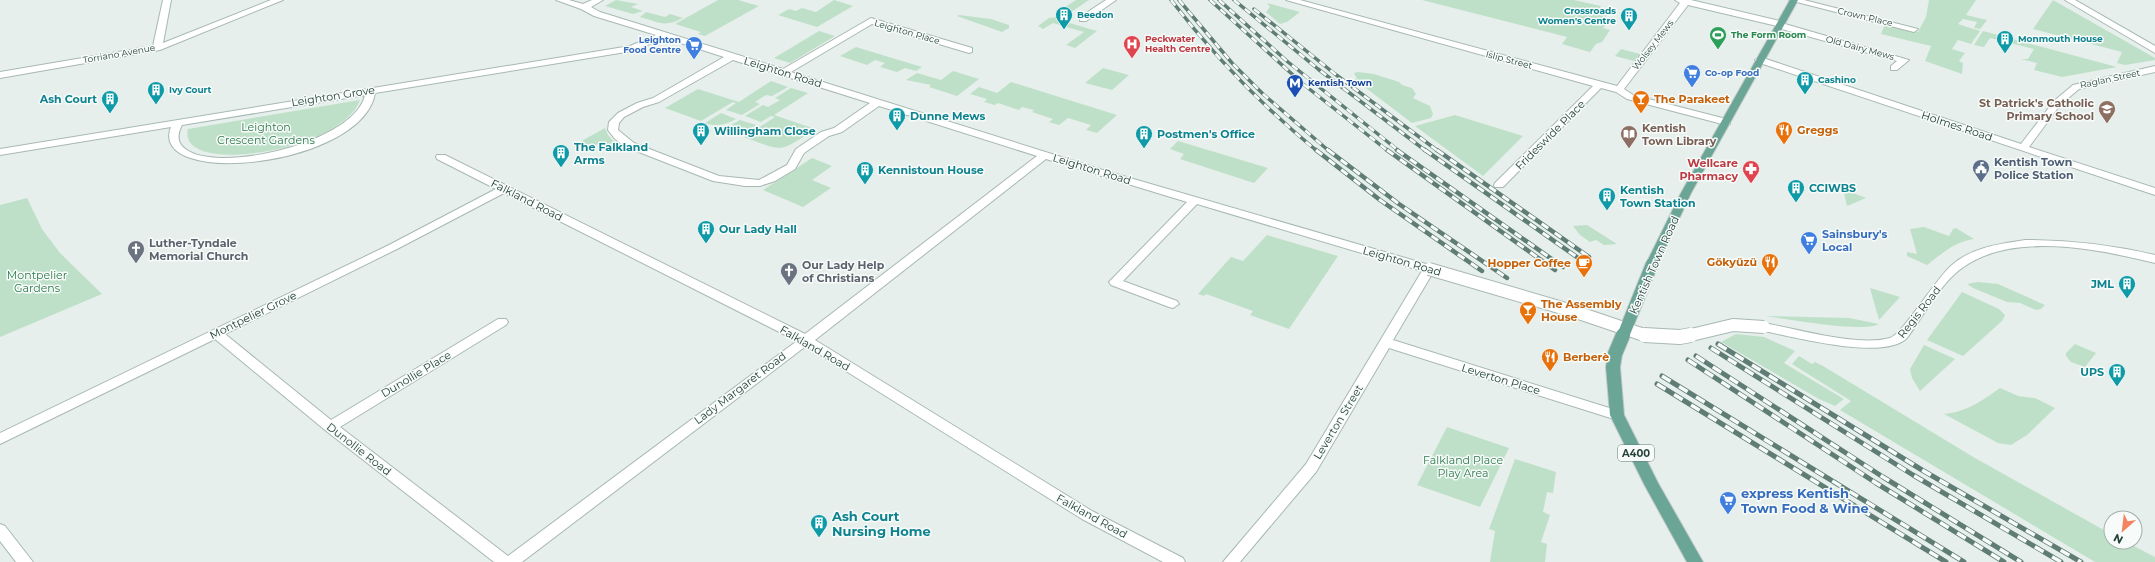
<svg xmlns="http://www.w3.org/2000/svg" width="2155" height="562" viewBox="0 0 2155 562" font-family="Montserrat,sans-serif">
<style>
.green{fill:#bfe0c8}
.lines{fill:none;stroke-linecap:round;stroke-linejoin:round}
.minor-casing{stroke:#a8b8b2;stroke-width:2}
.major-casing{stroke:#c2cac8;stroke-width:2}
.minor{fill:#fff;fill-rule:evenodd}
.major{fill:#6aa596;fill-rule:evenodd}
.rail-far2-casing{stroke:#5f7d75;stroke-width:3.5}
.rail-far1-casing{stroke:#5f7d75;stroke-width:4.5}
.rail-casing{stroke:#5f7d75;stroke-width:5}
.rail-far2{stroke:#f7fbf9;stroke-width:2.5;stroke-dasharray:7;stroke-linecap:butt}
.rail-far1{stroke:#f7fbf9;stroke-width:3;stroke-dasharray:8;stroke-linecap:butt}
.rail{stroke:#f7fbf9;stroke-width:3.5;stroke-dasharray:10;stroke-linecap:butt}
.minor-bridge-far1-casing{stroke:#a8b8b2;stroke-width:14;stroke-linecap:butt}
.minor-bridge-casing{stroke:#a8b8b2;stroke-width:16;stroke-linecap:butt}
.major-bridge-far1-casing{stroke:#c2cac8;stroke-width:14;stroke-linecap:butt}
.major-bridge-casing{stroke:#c2cac8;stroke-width:16;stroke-linecap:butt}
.minor-bridge-far1{stroke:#fff;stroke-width:12}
.minor-bridge{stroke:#fff;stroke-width:14}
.major-bridge-far1{stroke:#6aa596;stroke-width:12}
.major-bridge{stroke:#6aa596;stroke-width:14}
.labels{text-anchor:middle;stroke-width:3;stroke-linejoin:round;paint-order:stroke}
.far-culture-label{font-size:9px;font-weight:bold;fill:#0d838f;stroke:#f7fbf9;text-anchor:start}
.far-street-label{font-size:9px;fill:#24423a;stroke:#f7fbf9}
.far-leisure-label{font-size:9px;font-weight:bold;fill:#27864d;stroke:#f7fbf9;text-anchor:start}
.far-health-label{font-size:9px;font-weight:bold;fill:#be3a42;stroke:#f7fbf9;text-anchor:start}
.far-shop-label{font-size:9px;font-weight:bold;fill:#366cbe;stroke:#f7fbf9;text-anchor:end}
.far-transit-label{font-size:9px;font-weight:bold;fill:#164399;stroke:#f7fbf9;text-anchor:start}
.shield{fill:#f7fbf9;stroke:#637a73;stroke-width:1}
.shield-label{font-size:10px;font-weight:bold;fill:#24423a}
.street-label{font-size:11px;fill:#24423a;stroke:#f7fbf9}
.culture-label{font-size:11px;font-weight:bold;fill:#0d838f;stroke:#f7fbf9;text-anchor:start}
.food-label{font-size:11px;font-weight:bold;fill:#c56008;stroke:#f7fbf9;text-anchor:start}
.education-label{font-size:11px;font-weight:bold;fill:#785e54;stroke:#f7fbf9;text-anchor:end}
.park-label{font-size:11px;fill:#2d7a4b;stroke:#f7fbf9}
.service-label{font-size:11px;font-weight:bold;fill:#4e5e75;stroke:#f7fbf9;text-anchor:start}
.health-label{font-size:11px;font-weight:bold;fill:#be3a42;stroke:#f7fbf9;text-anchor:end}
.shop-label{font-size:11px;font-weight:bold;fill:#366cbe;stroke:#f7fbf9;text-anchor:start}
.worship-label{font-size:11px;font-weight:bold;fill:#5b616d;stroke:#f7fbf9;text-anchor:start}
.near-shop-label{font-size:13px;font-weight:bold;fill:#366cbe;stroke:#f7fbf9;text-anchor:start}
.near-culture-label{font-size:13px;font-weight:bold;fill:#0d838f;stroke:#f7fbf9;text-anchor:start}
</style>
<rect width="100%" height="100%" fill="#e6efeb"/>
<!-- green -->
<path class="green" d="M616 0 638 4 631 7 643 11 633 14 605 6Z
M718 0H738L759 6 705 36 698 34 701 32 675 24Z
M834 0 853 6 817 27 778 15 789 9 796 11 802 8 816 12Z
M1076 0H1089L1068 14 1062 12V9Z
M1422 0H1574L1601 6 1598 11 1608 14 1605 18 1610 20 1603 28 1610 30 1602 42 1596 44 1590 52 1562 44 1567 37Z
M1929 0H1976L1966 15 1987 20 1980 29 1974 28 1977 22 1963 19 1958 24 1980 31 1971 44 1958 40 1952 49 1965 53 1959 61 1963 63 1962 74 1925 61 1931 46 1881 34 1885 24 1918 32 1926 17Z
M2053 0 2155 58V60L2125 65 2117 63 2122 52 2033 29Z
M1267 3 1300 12 1287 22 1280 24 1266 12 1270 7Z
M646 12 665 17 670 14 683 18C664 28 659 22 640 17Z
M959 15 991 19 1009 25V28L1002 32 957 16Z
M1056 17 1062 18 1059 20 1097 31 1075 48 1066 45 1084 32 1053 23 1043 29 1038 26 1049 18Z
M819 31 835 36 790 63 774 58Z
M1983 31 2117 67 2062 77 2034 70 2037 63 2021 59H2028L2034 49 1990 38 1984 47 1974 45Z
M856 47 922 67 916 71 905 68 897 72 880 67 885 63 875 60 867 65 840 56Z
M1621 49 1640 54 1634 61 1615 56Z
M1103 68 1129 75 1112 90 1085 83Z
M953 71 979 79 957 96 929 87 931 85 906 80 917 73 941 80Z
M1358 72 1374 74 1399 82 1402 85 1412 88 1416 94 1413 98 1430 106 1433 114 1431 118 1412 123 1354 79H1357L1354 73Z
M771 81 788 87 772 96 766 95 755 102 760 104 742 115 726 110 736 103 733 102 701 121 665 108 698 89 739 102Z
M1011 82 1117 115 1097 133 1086 130 1091 125 1068 118 1059 125 1049 122 1053 119 1032 112 1034 110 1022 107 1019 110 998 103 995 105 984 102 987 99 970 94 979 87 997 93Z
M791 88 808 93 774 115 815 129C779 153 784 152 744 137L775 117 771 116 761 122 745 116 763 105 768 107 780 100 775 98Z
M360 100C343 151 176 178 188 129Z
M721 113 736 119C726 125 716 127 705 123Z
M1455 115 1523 136 1483 176 1415 126Z
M740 120 756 125 740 136 729 132 731 129V125Z
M605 128 608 135 621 150 617 152 598 144 590 149 578 143Z
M1178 141 1268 168 1254 183 1180 159 1184 154 1170 149Z
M812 158 832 166 812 180 831 188 803 207 763 190Z
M1843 189 1866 198 1847 206Z
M27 198 42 229 60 253 102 294 0 337V205Z
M1587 225 1617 244 1604 245 1596 240 1590 242 1580 235 1573 226Z
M1924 227 1949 236 1953 229 1956 228 1974 239C1954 242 1943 253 1927 265L1907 256V252L1917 254 1910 229Z
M1267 235 1338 256 1289 329 1250 315 1253 311 1206 294 1204 296 1198 294 1231 257 1243 261Z
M1978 282 1998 284 2045 305 2041 309 2036 310 2020 303 2007 302 1973 288 1967 284Z
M1870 288 1900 297 1879 320Z
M1962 292 1999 309 2005 315 2002 321 1963 356 1927 340Z
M1766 316 1849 318 1879 324C1865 333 1786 319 1766 316Z
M1736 334 1764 337 1795 351 1784 363 1844 399 1835 406 1819 399 1721 342Z
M2075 344 2096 353 2085 367 2071 362 2066 356V353Z
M1924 345 1955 359 1920 391 1912 378 1910 369Z
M1799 356 1812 364 1815 362 1823 366 1975 458 2111 534V542H2126L2155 557V562H2095L1840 410 1851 401 1792 364Z
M2000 388 2018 396 2035 398 2055 408 2027 435 2011 445 1998 443 1944 414C1967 412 1983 400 2000 388Z
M1447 427 1509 448 1480 507 1417 485Z
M1515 459 1556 472 1553 493 1547 492 1543 512 1550 515 1541 542 1547 544 1545 562H1490L1495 531 1489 529Z"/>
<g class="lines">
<defs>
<path id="minor" d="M163 0H171L163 43 271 0H283L160 50 0 78V72L153 46Z
M556 0H569L583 4 592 0H603L591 7 600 12 783 69 871 18 972 48V52L969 53 872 24 791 72 1106 171 1433 266 1435 269 1393 340 1622 412 1624 415 1622 418 1617 420 1389 348 1316 472 1240 562H1223L1306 464 1422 271 1197 204 1123 281 1177 301 1179 304 1173 308 1169 307 1111 285 1109 282 1187 202 1046 159 815 340 1092 511 1183 558 1185 562H1163L1082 519 806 346 522 562H494L325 430 215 339 0 444V433L389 245 496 189 437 159 436 157 437 155H445L805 334 1037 156 879 106 842 132 829 136 804 153 795 169 775 181 760 186H745L713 181 626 147 615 139 608 130 609 122 618 113 637 103 653 98 724 57 665 38 632 51 375 93C363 167 147 189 171 127L0 155V149L630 46 656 35 594 16 581 9ZM733 60 870 103 834 128 821 132 796 149 787 165 759 180 719 176 634 143 618 130 619 123 624 117 643 107 659 102ZM365 95C355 145 200 179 180 143 177 137 179 131 182 125ZM504 193 797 341 508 556 340 427 506 325 508 322 506 319H498L331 420 225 334 397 249Z
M1106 0H1116L1086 21H1080V17Z
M1286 0H1300L1617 86 1680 3 1675 0H1691L1784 22 1785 24 1909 60 1897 70H1891V66L1897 61 1778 28 1777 26 1688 5 1624 89 1633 95 1730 120V124L1726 125 1627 99 1616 92 1601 88 1503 187H1495L1494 185 1495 183 1593 86Z
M1789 0H1804L1918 29 1914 32Z
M2065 0H2075L2155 46V53Z
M1760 57 2021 144 2054 101 2073 85 2155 66V72L2079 89 2060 105 2029 147 2155 188V195L1757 62 1755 60Z
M2025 240C2070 240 2112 245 2155 255V263C2098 249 2013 231 1962 268 1939 285 1924 315 1907 338 1884 361 1795 337 1764 331L1758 327 1764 323C1797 329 1858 347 1890 338 1902 335 1937 277 1952 265 1972 247 2000 244 2025 240Z
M0 524 5 526 33 562H16L0 541Z"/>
<path id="major" d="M1790 0H1798L1691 193 1658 264 1652 268 1648 267 1646 264 1681 193Z
M1613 363 1618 364 1620 367 1624 415 1658 483 1703 562H1687L1644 484 1610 415 1606 367 1608 364Z"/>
</defs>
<!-- minor casing -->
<use href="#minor" class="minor-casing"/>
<!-- major casing -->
<use href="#major" class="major-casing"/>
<!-- minor -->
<use href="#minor" class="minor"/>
<!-- major -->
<use href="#major" class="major"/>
<defs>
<path id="rail-far2" d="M1171 0C1214 56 1262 106 1317 151
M1179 0 1232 63 1263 94 1329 151
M1210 0 1303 84 1388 151
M1219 0 1288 62 1399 151
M1234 0 1318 69 1426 151
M1254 9 1335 74 1438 151"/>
<path id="rail-far1" d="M1316 150 1380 200 1482 271
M1328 150 1399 204 1507 278
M1387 150 1555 270
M1397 150 1563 267
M1425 150 1581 260
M1437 150 1589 257"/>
<path id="rail" d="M1718 344 1922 470 2081 562
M1711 348 1913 475 2061 562
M1696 356 1883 477 2021 562
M1688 360 1876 483 2004 562
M1662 376 1964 562
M1657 384 1946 562"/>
</defs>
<!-- rail-far2 casing -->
<use href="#rail-far2" class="rail-far2-casing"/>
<!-- rail-far1 casing -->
<use href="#rail-far1" class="rail-far1-casing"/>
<!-- rail casing -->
<use href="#rail" class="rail-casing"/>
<!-- rail-far2 -->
<use href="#rail-far2" class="rail-far2"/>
<!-- rail-far1 -->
<use href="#rail-far1" class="rail-far1"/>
<!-- rail -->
<use href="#rail" class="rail"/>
<defs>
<path id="minor-bridge-far1" d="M1429 269 1576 312 1647 336
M1687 336 1733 325 1764 327"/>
<path id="minor-bridge" d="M1644 335 1680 337 1691 335"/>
<path id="major-bridge-far1" d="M1623 336 1652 264"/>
<path id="major-bridge" d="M1613 367 1615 354 1623 335"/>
</defs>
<!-- minor-bridge-far1 casing -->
<use href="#minor-bridge-far1" class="minor-bridge-far1-casing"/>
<!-- minor-bridge casing -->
<use href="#minor-bridge" class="minor-bridge-casing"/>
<!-- major-bridge-far1 casing -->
<use href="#major-bridge-far1" class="major-bridge-far1-casing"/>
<!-- major-bridge casing -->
<use href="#major-bridge" class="major-bridge-casing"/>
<!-- minor-bridge-far1 -->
<use href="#minor-bridge-far1" class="minor-bridge-far1"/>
<!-- minor-bridge -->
<use href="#minor-bridge" class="minor-bridge"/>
<!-- major-bridge-far1 -->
<use href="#major-bridge-far1" class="major-bridge-far1"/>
<!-- major-bridge -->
<use href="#major-bridge" class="major-bridge"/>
</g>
<!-- icons -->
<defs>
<symbol id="building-pin" viewBox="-11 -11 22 30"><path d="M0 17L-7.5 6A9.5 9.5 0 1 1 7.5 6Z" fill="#0f9aa8" stroke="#f7fbf9"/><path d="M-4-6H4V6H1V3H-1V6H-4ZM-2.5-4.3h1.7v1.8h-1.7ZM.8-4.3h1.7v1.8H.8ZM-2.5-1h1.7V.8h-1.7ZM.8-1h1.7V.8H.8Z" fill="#fff"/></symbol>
<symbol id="stadium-pin" viewBox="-11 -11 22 30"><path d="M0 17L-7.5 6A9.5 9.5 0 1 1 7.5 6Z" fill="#2e9e5b" stroke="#f7fbf9"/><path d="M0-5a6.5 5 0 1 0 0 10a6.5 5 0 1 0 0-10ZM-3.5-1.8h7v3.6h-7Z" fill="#fff"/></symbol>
<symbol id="hospital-pin" viewBox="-11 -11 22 30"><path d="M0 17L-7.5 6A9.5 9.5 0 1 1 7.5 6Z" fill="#e0444e" stroke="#f7fbf9"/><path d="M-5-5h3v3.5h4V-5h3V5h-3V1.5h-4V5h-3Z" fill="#fff"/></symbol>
<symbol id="supermarket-pin" viewBox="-11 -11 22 30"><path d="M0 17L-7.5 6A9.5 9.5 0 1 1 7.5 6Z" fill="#3f7fe0" stroke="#f7fbf9"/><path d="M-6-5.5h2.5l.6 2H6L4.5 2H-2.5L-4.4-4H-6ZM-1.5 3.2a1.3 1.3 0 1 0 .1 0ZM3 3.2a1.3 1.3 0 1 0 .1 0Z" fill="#fff"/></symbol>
<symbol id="metro-pin" viewBox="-11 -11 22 30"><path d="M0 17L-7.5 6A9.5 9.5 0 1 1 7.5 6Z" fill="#1a4fb4" stroke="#f7fbf9"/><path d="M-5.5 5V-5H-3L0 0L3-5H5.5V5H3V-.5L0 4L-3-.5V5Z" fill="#fff"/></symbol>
<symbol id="bar-pin" viewBox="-11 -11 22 30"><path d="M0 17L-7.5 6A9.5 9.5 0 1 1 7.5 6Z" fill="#e8710a" stroke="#f7fbf9"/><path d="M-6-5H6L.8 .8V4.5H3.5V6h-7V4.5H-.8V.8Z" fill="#fff"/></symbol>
<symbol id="school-pin" viewBox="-11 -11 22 30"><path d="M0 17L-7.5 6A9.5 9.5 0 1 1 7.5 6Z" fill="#8d6e63" stroke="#f7fbf9"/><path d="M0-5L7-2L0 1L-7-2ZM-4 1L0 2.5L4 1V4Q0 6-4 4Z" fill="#fff"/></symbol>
<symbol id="restaurant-pin" viewBox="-11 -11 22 30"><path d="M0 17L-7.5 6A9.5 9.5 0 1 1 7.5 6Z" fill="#e8710a" stroke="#f7fbf9"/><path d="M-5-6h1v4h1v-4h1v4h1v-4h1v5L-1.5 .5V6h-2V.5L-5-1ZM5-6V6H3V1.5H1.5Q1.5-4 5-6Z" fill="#fff"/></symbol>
<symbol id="library-pin" viewBox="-11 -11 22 30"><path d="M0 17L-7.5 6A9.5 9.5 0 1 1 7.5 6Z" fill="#8d6e63" stroke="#f7fbf9"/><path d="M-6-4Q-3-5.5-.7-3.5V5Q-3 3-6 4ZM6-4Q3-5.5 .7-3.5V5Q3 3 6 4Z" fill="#fff"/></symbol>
<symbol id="civic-pin" viewBox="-11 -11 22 30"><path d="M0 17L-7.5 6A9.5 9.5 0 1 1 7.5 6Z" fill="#5c6f8a" stroke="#f7fbf9"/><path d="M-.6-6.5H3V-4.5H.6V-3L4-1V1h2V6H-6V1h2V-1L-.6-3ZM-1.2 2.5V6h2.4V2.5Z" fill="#fff"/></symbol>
<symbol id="pharmacy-pin" viewBox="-11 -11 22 30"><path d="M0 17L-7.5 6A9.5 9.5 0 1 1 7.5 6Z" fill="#e0444e" stroke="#f7fbf9"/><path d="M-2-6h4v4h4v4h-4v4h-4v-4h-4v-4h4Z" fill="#fff"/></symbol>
<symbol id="church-pin" viewBox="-11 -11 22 30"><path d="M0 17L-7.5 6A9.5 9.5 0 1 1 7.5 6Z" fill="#6b7280" stroke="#f7fbf9"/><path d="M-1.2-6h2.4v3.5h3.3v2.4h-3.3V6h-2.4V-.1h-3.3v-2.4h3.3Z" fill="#fff"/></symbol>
<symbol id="cafe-pin" viewBox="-11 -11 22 30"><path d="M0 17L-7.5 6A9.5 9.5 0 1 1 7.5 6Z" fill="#e8710a" stroke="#f7fbf9"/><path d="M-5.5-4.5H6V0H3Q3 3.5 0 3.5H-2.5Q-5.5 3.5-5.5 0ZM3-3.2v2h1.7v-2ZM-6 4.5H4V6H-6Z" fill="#fff"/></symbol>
</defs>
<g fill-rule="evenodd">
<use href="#building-pin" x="1054" y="5" width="20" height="27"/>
<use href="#building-pin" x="1619" y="6" width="20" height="27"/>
<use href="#stadium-pin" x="1708" y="25" width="20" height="27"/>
<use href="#building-pin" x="1995" y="29" width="20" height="27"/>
<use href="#hospital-pin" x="1122" y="34" width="20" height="27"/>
<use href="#supermarket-pin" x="684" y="35" width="20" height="27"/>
<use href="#supermarket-pin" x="1682" y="63" width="20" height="27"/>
<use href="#building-pin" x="1795" y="70" width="20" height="27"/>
<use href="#metro-pin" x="1285" y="73" width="20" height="27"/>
<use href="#building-pin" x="146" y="80" width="20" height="27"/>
<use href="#building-pin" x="100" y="89" width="20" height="27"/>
<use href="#bar-pin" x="1631" y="89" width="20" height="27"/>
<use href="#school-pin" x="2097" y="99" width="20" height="27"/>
<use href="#building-pin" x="887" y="106" width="20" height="27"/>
<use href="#restaurant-pin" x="1774" y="120" width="20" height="27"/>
<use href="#building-pin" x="691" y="121" width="20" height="27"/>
<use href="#building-pin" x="1134" y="124" width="20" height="27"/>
<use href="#library-pin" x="1619" y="124" width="20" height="27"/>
<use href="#building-pin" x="551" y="143" width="20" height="27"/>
<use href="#civic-pin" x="1971" y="158" width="20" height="27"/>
<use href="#pharmacy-pin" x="1741" y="159" width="20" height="27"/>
<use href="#building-pin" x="855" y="160" width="20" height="27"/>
<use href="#building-pin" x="1786" y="178" width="20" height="27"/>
<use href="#building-pin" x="1597" y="186" width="20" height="27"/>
<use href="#building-pin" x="696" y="219" width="20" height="27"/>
<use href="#supermarket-pin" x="1799" y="230" width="20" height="27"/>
<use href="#church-pin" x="126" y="239" width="20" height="27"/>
<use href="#restaurant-pin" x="1760" y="252" width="20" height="27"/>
<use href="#cafe-pin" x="1574" y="253" width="20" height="27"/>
<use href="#church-pin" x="779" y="261" width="20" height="27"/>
<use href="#building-pin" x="2117" y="274" width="20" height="27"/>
<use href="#bar-pin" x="1518" y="300" width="20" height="27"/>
<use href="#restaurant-pin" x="1540" y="347" width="20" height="27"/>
<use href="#building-pin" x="2107" y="362" width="20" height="27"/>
<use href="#supermarket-pin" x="1718" y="490" width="20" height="27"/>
<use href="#building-pin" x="809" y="513" width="20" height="27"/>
</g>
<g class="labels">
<!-- far-culture labels -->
<g class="far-culture-label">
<text x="1616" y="14" text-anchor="end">Crossroads<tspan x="1616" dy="10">Women's Centre</tspan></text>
<text x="1077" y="18">Beedon</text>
<text x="2018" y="42">Monmouth House</text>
<text x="1818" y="83">Cashino</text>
<text x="169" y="93">Ivy Court</text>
</g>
<!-- far-street labels -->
<g class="far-street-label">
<text transform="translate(1865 17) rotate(13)" y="3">Crown Place</text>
<text transform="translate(907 32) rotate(16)" y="3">Leighton Place</text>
<text transform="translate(1653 45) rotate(-52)" y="3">Wolsey Mews</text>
<text transform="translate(1860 48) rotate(15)" y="3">Old Dairy Mews</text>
<text transform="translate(119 54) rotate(-10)" y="3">Torriano Avenue</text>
<text transform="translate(1509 60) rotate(15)" y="3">Islip Street</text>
<text transform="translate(2110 79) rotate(-12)" y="3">Raglan Street</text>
</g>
<!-- far-leisure labels -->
<g class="far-leisure-label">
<text x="1731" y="38">The Form Room</text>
</g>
<!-- far-health labels -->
<g class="far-health-label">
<text x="1145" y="42">Peckwater<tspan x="1145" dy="10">Health Centre</tspan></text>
</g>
<!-- far-shop labels -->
<g class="far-shop-label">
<text x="681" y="43">Leighton<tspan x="681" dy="10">Food Centre</tspan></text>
<text x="1705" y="76" text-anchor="start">Co-op Food</text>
</g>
<!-- far-transit labels -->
<g class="far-transit-label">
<text x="1308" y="86">Kentish Town</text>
</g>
<!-- shield labels -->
<rect class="shield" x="1618" y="445" width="36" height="16" rx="3"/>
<g class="shield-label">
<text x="1636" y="457">A400</text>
</g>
<!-- street labels -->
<g class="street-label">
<text transform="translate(783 72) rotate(17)" y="4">Leighton Road</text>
<text transform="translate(333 96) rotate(-9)" y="4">Leighton Grove</text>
<text transform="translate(1957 126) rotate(18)" y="4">Holmes Road</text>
<text transform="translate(1550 135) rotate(-45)" y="4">Frideswide Place</text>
<text transform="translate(1092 169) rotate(17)" y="4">Leighton Road</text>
<text transform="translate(527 200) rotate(27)" y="4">Falkland Road</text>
<text transform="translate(1402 261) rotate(16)" y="4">Leighton Road</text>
<text transform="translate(1654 265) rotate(-66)" y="4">Kentish Town Road</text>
<text transform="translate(1919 312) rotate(-52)" y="4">Regis Road</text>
<text transform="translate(253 315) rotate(-26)" y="4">Montpelier Grove</text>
<text transform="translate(815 348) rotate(30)" y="4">Falkland Road</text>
<text transform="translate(416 374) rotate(-31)" y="4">Dunollie Place</text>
<text transform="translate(1501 379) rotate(17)" y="4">Leverton Place</text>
<text transform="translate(740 388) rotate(-37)" y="4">Lady Margaret Road</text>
<text transform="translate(1338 422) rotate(-59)" y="4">Leverton Street</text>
<text transform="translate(359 449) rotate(38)" y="4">Dunollie Road</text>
<text transform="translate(1092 516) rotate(29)" y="4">Falkland Road</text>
</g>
<!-- culture labels -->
<g class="culture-label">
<text x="97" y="103" text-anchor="end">Ash Court</text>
<text x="910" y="120">Dunne Mews</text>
<text x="714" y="135">Willingham Close</text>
<text x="1157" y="138">Postmen's Office</text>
<text x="574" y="151">The Falkland<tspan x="574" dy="13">Arms</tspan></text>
<text x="878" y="174">Kennistoun House</text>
<text x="1809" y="192">CCIWBS</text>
<text x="1620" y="194">Kentish<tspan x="1620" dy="13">Town Station</tspan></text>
<text x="719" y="233">Our Lady Hall</text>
<text x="2114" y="288" text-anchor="end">JML</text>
<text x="2104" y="376" text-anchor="end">UPS</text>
</g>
<!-- food labels -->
<g class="food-label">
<text x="1654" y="103">The Parakeet</text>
<text x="1797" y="134">Greggs</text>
<text x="1757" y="266" text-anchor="end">Gökyüzü</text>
<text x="1571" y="267" text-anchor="end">Hopper Coffee</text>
<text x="1541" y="308">The Assembly<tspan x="1541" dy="13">House</tspan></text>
<text x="1563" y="361">Berberè</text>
</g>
<!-- education labels -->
<g class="education-label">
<text x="2094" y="107">St Patrick's Catholic<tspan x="2094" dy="13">Primary School</tspan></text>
<text x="1642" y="132" text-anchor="start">Kentish<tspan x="1642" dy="13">Town Library</tspan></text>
</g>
<!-- park labels -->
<g class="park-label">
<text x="266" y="131">Leighton<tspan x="266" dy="13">Crescent Gardens</tspan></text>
<text x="37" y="279">Montpelier<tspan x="37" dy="13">Gardens</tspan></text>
<text x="1463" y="464">Falkland Place<tspan x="1463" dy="13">Play Area</tspan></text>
</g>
<!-- service labels -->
<g class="service-label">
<text x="1994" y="166">Kentish Town<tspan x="1994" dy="13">Police Station</tspan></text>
</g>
<!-- health labels -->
<g class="health-label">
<text x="1738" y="167">Wellcare<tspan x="1738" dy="13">Pharmacy</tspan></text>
</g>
<!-- shop labels -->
<g class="shop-label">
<text x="1822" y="238">Sainsbury's<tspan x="1822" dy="13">Local</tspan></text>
</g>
<!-- worship labels -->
<g class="worship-label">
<text x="149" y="247">Luther-Tyndale<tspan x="149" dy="13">Memorial Church</tspan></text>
<text x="802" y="269">Our Lady Help<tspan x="802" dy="13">of Christians</tspan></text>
</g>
<!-- near-shop labels -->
<g class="near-shop-label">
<text x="1741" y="498">express Kentish<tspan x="1741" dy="15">Town Food &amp; Wine</tspan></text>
</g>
<!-- near-culture labels -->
<g class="near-culture-label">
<text x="832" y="521">Ash Court<tspan x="832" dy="15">Nursing Home</tspan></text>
</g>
</g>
<!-- north arrow -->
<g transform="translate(2123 530) rotate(208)"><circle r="19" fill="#f7fbf9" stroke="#a3b1ad"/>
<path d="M0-3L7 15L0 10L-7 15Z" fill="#f4845f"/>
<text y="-6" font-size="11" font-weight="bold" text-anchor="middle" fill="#24423a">N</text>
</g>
</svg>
